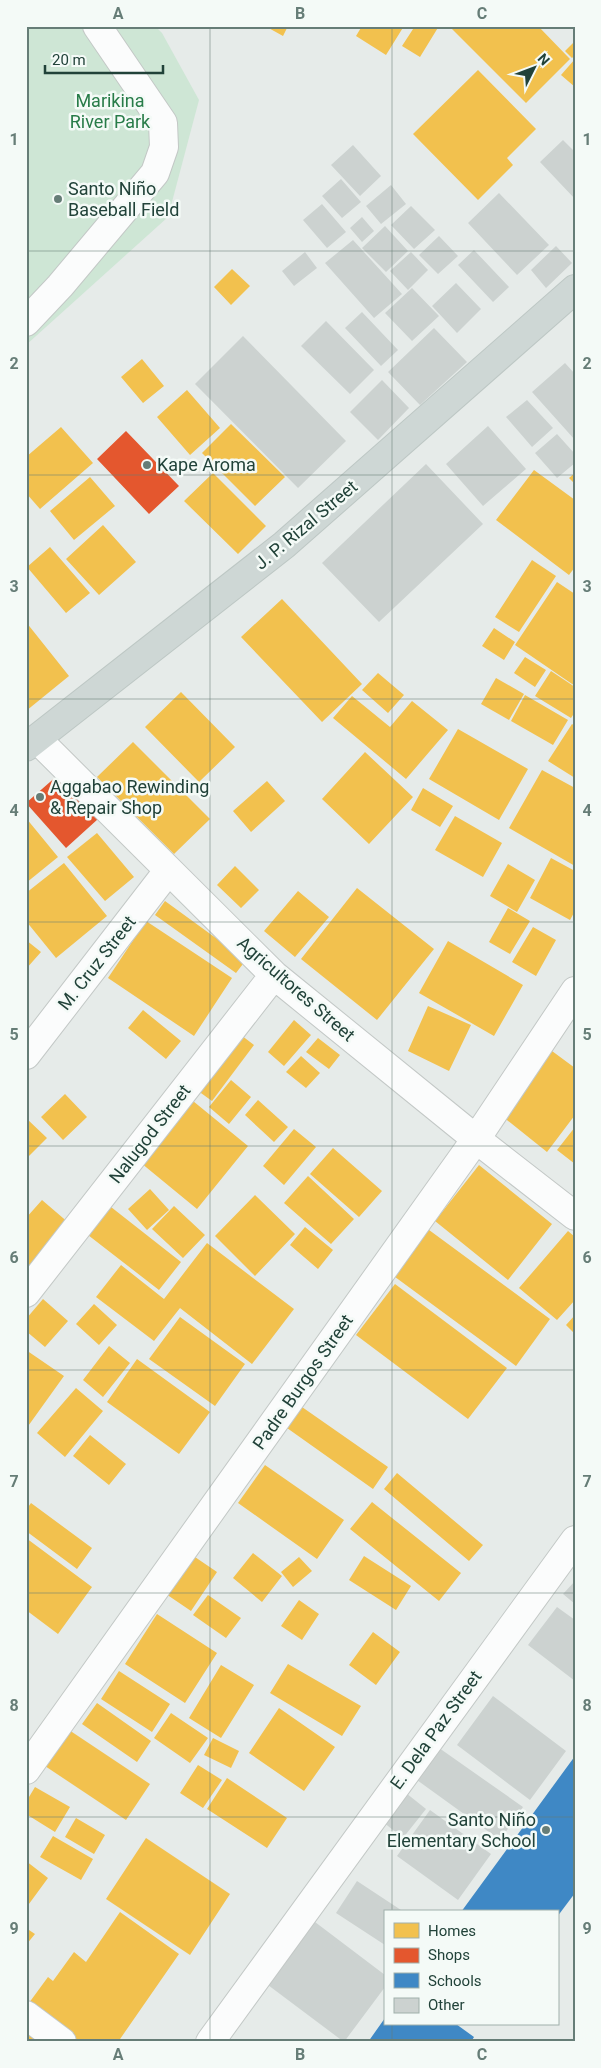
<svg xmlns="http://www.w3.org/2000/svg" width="601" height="2068" viewBox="0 0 601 2068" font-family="Roboto,sans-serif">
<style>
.green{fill:#cee6d5}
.homes{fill:#f2c14e}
.shops{fill:#e4572e}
.schools{fill:#3f88c5}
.building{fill:#ccd2d0}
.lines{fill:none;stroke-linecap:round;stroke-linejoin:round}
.minor-casing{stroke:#c3c8c6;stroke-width:30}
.tertiary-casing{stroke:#c3c8c6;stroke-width:30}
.primary-casing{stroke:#bdc7c4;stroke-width:30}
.minor{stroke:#fbfcfc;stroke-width:28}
.tertiary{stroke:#fbfcfc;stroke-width:28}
.primary{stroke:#ced7d5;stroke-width:28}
.grid{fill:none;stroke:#667d77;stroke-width:1;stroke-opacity:0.55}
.poi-dot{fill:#667d77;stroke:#f4faf7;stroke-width:2}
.labels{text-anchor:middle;stroke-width:5;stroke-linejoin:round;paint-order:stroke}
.park-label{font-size:18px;fill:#287c49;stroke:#f4faf7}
.poi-label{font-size:18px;fill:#214239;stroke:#f4faf7;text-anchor:start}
.street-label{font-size:18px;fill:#214239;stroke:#f4faf7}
.neatline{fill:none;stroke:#667d77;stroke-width:2}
.grid-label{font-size:16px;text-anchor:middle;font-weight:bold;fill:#667d77}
</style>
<rect width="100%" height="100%" fill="#e6ebe9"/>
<!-- green -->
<path class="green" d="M26 26H155L162 33 199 100 168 217 26 345Z"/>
<!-- homes -->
<path class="homes" d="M265 26H288L283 36Z
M362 26H404L386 55 356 36Z
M415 26H439L420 57 402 46Z
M449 26H538L570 59 526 103Z
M575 41V55L572 58 565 51Z
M575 59V87L561 75Z
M478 70 536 129 507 158 513 165 478 200 413 134Z
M232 269 250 286 231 305 214 287Z
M142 359 164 386 143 403 121 377Z
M187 390 220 428 190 455 157 417Z
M231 424 285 477 255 506 202 453Z
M61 427 93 463 40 509 26 493V457Z
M534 470 575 500V567L569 575 496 520Z
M213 473 266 526 238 554 184 501Z
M575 473V484L569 478Z
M90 477 115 506 74 540 50 511Z
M103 525 136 562 99 595 66 559Z
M50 547 90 593 66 613 27 567Z
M532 560 556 576 519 632 495 617Z
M557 582 575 594V686L515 645Z
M282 599 362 684 322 722 241 637Z
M26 622 69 676 26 711Z
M494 628 515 642 504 660 482 646Z
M525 657 546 670 535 687 514 673Z
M551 671 575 687V712L571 718 535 696Z
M378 673 404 695 388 713 362 690Z
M496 678 524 694 509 720 481 704Z
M181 692 235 747 199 782 145 727Z
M525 695 568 720 553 745 511 721Z
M352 696 390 727 412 701 448 730 406 779 333 718Z
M572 724 575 726V778L548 761Z
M458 729 528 769 499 820 429 779Z
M133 742 210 819 174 854 97 777Z
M365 752 413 797 369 844 322 799Z
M542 770 575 788V866L509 828Z
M267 781 285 801 251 832 233 811Z
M423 788 453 806 440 827 411 810Z
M455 816 502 843 483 877 435 850Z
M26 818 58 857 26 883Z
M97 833 134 877 105 901 67 857Z
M551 858 575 871V911L570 920 530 898Z
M64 863 107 916 56 958 26 921V893Z
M508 864 535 880 517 912 490 896Z
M235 866 259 890 241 908 217 885Z
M357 888 434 949 377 1020 301 959Z
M298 891 329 917 295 957 264 931Z
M165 901 246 960 236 973 155 915Z
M508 908 530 921 510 954 489 942Z
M146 921 232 978 194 1036 108 978Z
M533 927 556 940 536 976 512 962Z
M26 940 41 952 26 969Z
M448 941 523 985 494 1036 419 993Z
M428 1006 471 1025 449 1071 408 1051Z
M143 1010 181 1041 166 1059 128 1028Z
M294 1020 311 1035 284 1066 268 1052Z
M237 1032 254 1045 212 1101 194 1088Z
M318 1038 340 1055 329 1069 306 1052Z
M552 1051 575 1068V1115L547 1152 502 1116Z
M301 1056 320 1073 306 1088 286 1072Z
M231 1080 251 1097 229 1124 209 1107Z
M65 1094 87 1117 63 1140 41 1117Z
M258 1100 288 1127 274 1142 245 1115Z
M193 1101 248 1146 197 1209 141 1163Z
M26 1118 47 1138 26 1159Z
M575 1127V1164L557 1150Z
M294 1129 316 1147 284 1185 263 1166Z
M333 1148 382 1191 359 1217 310 1174Z
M479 1165 552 1224 508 1280 435 1221Z
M308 1176 354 1219 331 1244 284 1203Z
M150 1189 169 1210 147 1230 128 1209Z
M255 1195 295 1234 255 1276 215 1236Z
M42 1200 70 1224 26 1270V1218Z
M174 1206 205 1235 183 1258 152 1229Z
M111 1207 181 1262 159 1290 88 1235Z
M305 1227 333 1250 318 1269 290 1245Z
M425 1227 550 1319 516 1366 391 1274Z
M568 1231 575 1237V1300L557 1320 519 1288Z
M207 1243 294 1309 252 1364 180 1308 154 1341 96 1297 121 1265 164 1299Z
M395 1284 507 1368 468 1419 356 1335Z
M43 1299 68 1321 45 1347 26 1331V1319Z
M94 1304 117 1325 99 1345 76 1324Z
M575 1315V1334L566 1325Z
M180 1317 245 1364 215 1406 149 1359Z
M109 1346 130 1363 103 1397 83 1380Z
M26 1350 64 1376 26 1429Z
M137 1359 210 1412 179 1454 107 1402Z
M76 1388 103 1411 65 1457 37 1433Z
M302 1407 388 1467 373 1489 287 1428Z
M90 1435 126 1464 109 1485 73 1456Z
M265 1465 344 1520 317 1559 238 1503Z
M397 1473 483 1545 469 1561 384 1489Z
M372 1502 461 1573 439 1601 350 1529Z
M31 1503 92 1548 77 1569 26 1531V1510Z
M26 1538 92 1587 58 1634 26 1610Z
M253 1553 282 1576 262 1602 233 1578Z
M192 1555 217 1572 191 1611 166 1594Z
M364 1556 411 1586 396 1610 349 1580Z
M299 1557 312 1571 293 1587 281 1572Z
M208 1595 241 1618 226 1638 193 1615Z
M299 1600 319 1614 302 1640 281 1626Z
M157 1614 217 1653 185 1703 125 1664Z
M373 1632 400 1652 376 1685 349 1665Z
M288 1664 361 1706 342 1736 270 1693Z
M221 1665 254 1685 221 1738 189 1718Z
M119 1671 170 1704 152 1732 101 1699Z
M97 1703 151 1741 137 1762 82 1724Z
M279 1708 335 1747 304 1791 249 1753Z
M171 1713 208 1738 190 1763 154 1738Z
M69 1730 150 1784 126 1820 45 1766Z
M213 1738 239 1751 231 1768 204 1755Z
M198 1765 222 1780 203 1808 180 1793Z
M227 1778 287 1818 267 1848 207 1809Z
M35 1787 70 1807 55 1832 26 1814V1802Z
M76 1818 105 1835 94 1854 65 1837Z
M53 1836 93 1859 81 1880 40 1857Z
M146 1838 230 1894 190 1955 106 1899Z
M26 1861 48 1878 26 1908Z
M120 1912 179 1954 118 2042H69L26 2007 48 1977 53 1981 74 1952 86 1962Z
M26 1928 35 1934 26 1945Z
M26 2027 46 2042H26Z"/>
<!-- shops -->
<path class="shops" d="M126 431 179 486 149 514 97 459Z
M58 775 98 819 66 848 26 803Z"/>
<!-- schools -->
<path class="schools" d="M575 1756V1893L557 1917V1912H461Z
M385 2018V2024H456L474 2037 471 2042H368Z"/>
<!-- building -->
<path class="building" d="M563 140 575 152V199L540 162Z
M353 145 381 176 360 196 331 165Z
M341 179 361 202 342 218 322 196Z
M391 185 406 204 381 224 366 206Z
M499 193 549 245 517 275 468 223Z
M322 204 346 232 327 248 303 220Z
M411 206 435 230 414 249 391 225Z
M362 217 374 231 362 242 350 228Z
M385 226 408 251 386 272 362 248Z
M439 236 458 256 438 274 419 255Z
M353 240 402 294 374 318 325 263Z
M556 246 572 263 546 288 531 270Z
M474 250 509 287 493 302 458 265Z
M305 252 317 268 294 286 282 271Z
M411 252 428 270 408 290 390 271Z
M456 283 481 309 457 333 432 306Z
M412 288 439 316 412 341 385 313Z
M362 312 398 350 381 366 345 328Z
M326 321 374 370 350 394 301 346Z
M434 328 467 362 420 405 388 372Z
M243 336 346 441 298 488 195 384Z
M565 363 575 374V440L532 392Z
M382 380 409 408 378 440 350 412Z
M527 400 553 428 532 447 506 417Z
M488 426 526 469 483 506 446 464Z
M557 434 575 454V463L557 478 535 453Z
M426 464 483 524 379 622 322 563Z
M575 1581V1604L563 1594Z
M557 1607 575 1620V1681L528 1645Z
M493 1696 566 1751 530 1800 457 1745Z
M432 1743 523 1807 500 1840 410 1775Z
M401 1789 426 1809 403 1838 378 1818Z
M430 1810 491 1854 458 1900 397 1856Z
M357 1881 404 1912H385V1945L336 1913Z
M315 1922 385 1975V1987L344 2042 268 1985Z"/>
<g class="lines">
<defs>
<path id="minor" d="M26 322 60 286 155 173 164 147 163 123 97 26
M37 739 274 975 476 1139 575 1216
M26 1055 168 871
M26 1293 274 975
M26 1770 476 1139 575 991
M26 2015 62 2042"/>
<path id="tertiary" d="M210 2042 575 1540"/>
<path id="primary" d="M26 747 284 545 575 289"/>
</defs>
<!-- minor casing -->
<use href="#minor" class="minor-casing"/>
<!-- tertiary casing -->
<use href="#tertiary" class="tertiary-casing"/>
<!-- primary casing -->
<use href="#primary" class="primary-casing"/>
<!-- minor -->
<use href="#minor" class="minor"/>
<!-- tertiary -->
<use href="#tertiary" class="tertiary"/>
<!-- primary -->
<use href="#primary" class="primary"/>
</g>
<!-- grid -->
<path class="grid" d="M210 26V2042M392 26V1912M26 251H575M26 475H575M26 699H575M26 922H575M26 1146H575M26 1370H575M26 1593H575M26 1817H575M392 2024V2042"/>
<!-- markers -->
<g class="poi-dot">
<circle cx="58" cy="199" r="5"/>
<circle cx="147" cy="465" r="5"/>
<circle cx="40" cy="797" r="5"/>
<circle cx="546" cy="1830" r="5"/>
</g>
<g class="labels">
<!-- park labels -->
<g class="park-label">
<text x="110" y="107">Marikina<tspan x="110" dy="21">River Park</tspan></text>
</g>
<!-- poi labels -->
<g class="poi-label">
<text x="68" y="195">Santo Niño<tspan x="68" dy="21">Baseball Field</tspan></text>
<text x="157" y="471">Kape Aroma</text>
<text x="50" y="793">Aggabao Rewinding<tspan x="50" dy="21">&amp; Repair Shop</tspan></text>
<text x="536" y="1826" text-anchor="end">Santo Niño<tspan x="536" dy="21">Elementary School</tspan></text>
</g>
<!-- street labels -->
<g class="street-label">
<text transform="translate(306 525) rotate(-40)" y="6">J. P. Rizal Street</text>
<text transform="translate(97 963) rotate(-52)" y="6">M. Cruz Street</text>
<text transform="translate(296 989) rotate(41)" y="6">Agricultores Street</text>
<text transform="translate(150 1134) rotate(-52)" y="6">Nalugod Street</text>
<text transform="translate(303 1382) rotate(-55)" y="6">Padre Burgos Street</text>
<text transform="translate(436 1730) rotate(-54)" y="6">E. Dela Paz Street</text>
</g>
</g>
<!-- border -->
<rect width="601" height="2068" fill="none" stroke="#f4faf7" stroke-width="55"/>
<!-- legend -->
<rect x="384" y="1910" width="175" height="115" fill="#f4faf7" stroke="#a0b0ab"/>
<rect x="394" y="1923" width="25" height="15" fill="#f2c14e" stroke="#a0b0ab"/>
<text x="428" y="1936" font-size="15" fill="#214239">Homes</text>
<rect x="394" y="1948" width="25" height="15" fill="#e4572e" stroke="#a0b0ab"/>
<text x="428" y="1960" font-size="15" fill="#214239">Shops</text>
<rect x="394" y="1973" width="25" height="15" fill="#3f88c5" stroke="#a0b0ab"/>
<text x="428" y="1986" font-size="15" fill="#214239">Schools</text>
<rect x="394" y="1998" width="25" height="15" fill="#ccd2d0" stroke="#a0b0ab"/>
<text x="428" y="2010" font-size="15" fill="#214239">Other</text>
<!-- north arrow -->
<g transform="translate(534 68) rotate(48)" stroke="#f4faf7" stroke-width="4" paint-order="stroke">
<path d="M0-4L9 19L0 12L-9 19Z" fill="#214239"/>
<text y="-8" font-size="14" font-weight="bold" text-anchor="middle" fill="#214239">N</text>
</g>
<!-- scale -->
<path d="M45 65v8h118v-8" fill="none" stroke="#214239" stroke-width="2.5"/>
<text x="52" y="65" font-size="15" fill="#214239" stroke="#f4faf7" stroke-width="4" paint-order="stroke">20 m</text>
<rect x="28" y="28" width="546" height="2012" class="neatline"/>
<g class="grid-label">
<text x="118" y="19">A</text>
<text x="300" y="19">B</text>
<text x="482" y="19">C</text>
<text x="14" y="145">1</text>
<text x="587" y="145">1</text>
<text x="14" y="369">2</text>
<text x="587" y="369">2</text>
<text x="14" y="592">3</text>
<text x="587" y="592">3</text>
<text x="14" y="816">4</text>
<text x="587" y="816">4</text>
<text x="14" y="1040">5</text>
<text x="587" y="1040">5</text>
<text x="14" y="1263">6</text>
<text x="587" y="1263">6</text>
<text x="14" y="1487">7</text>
<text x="587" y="1487">7</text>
<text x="14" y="1711">8</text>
<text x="587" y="1711">8</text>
<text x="14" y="1934">9</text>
<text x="587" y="1934">9</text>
<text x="118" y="2060">A</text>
<text x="300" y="2060">B</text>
<text x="482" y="2060">C</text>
</g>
</svg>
